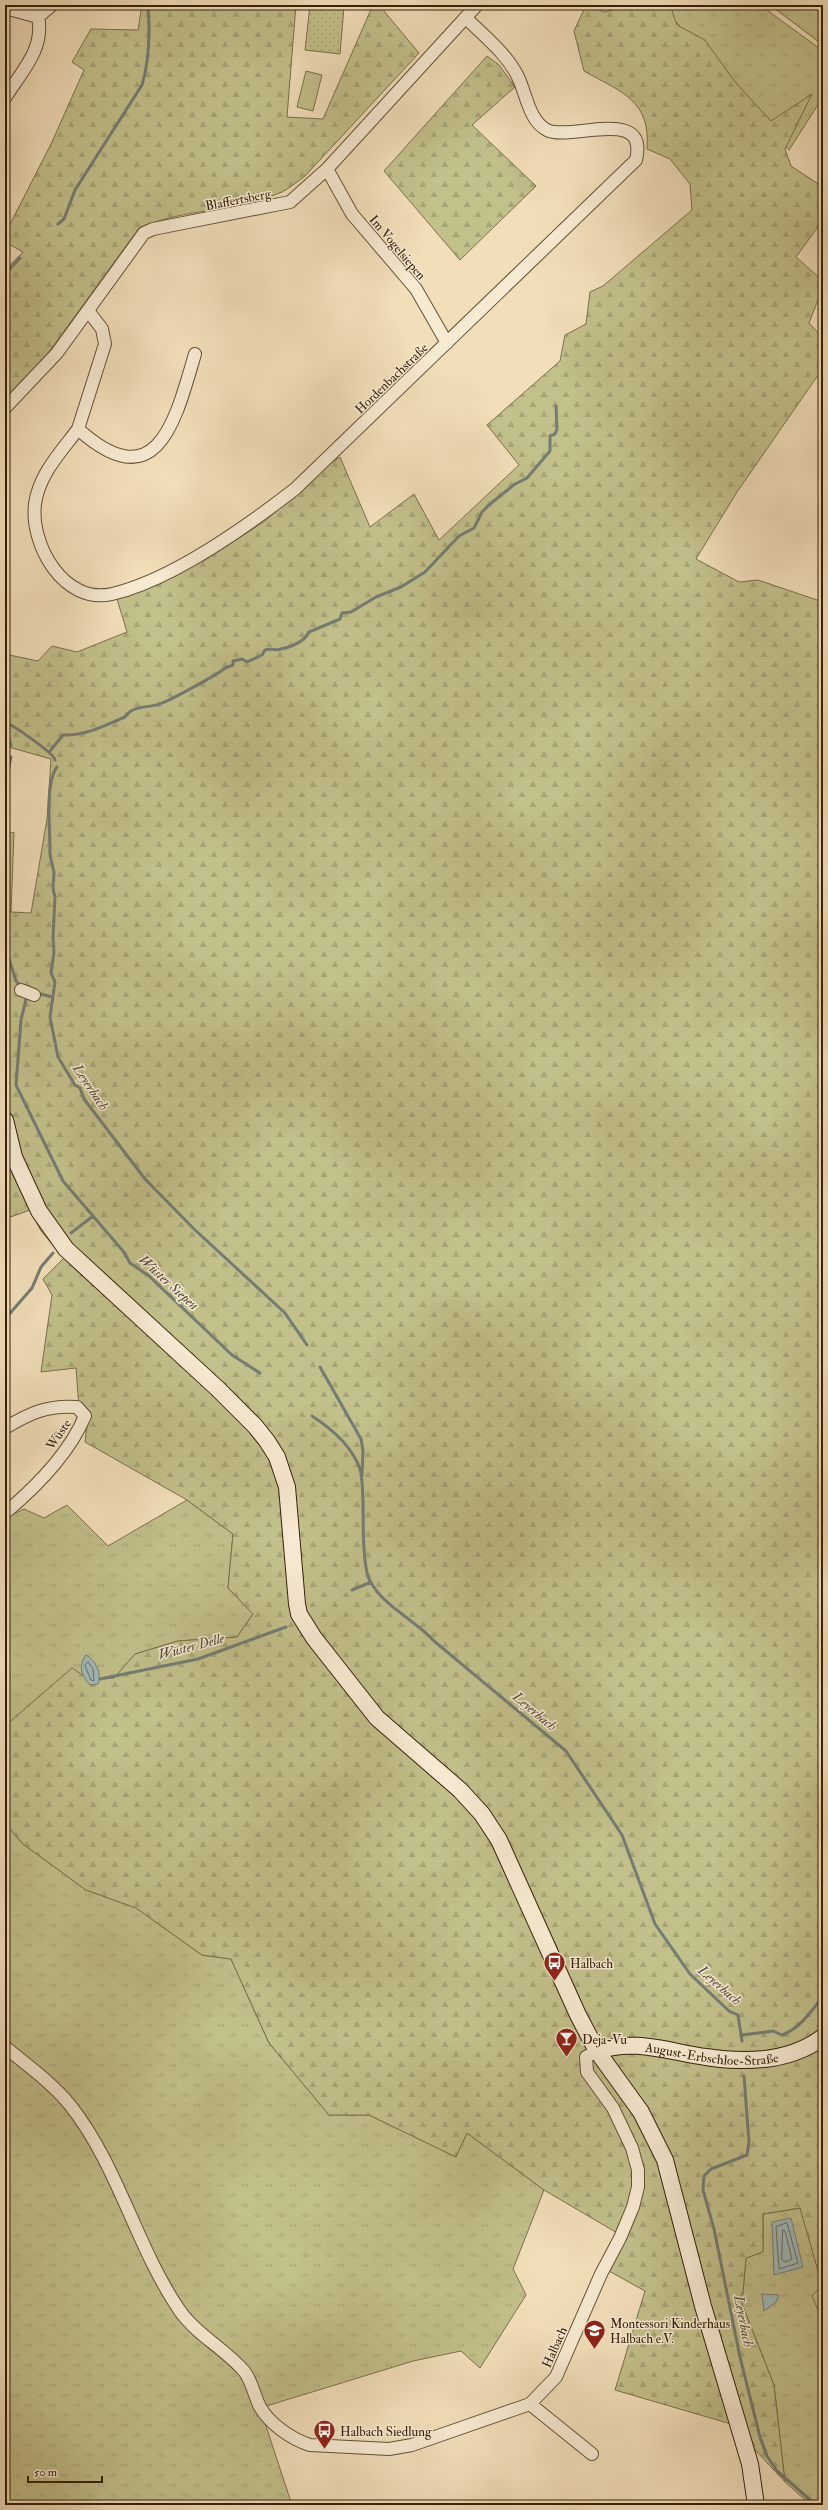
<svg xmlns="http://www.w3.org/2000/svg" width="828" height="2510" viewBox="0 0 828 2510" font-family="'IM FELL Double Pica',serif">
<style>
.grass{fill:url(#grass-tufts);stroke:#7b704a}
.forest{fill:url(#forest-firs);stroke:#7b704a}
.park{fill:url(#park-dots);stroke:#7b704a}
.pitch{fill:#c2c08b;stroke:#7b704a}
.water{fill:#a0babb;stroke:#757c73}
.lines{fill:none;stroke-linecap:round;stroke-linejoin:round}
.shore{stroke:#6a6d62;stroke-width:1}
.stream{stroke:#757c73;stroke-width:3}
.minor-casing{stroke:#645034;stroke-width:14}
.secondary-casing{stroke:#342008;stroke-width:18}
.minor{stroke:#f7ead2;stroke-width:12}
.secondary{stroke:#f7ead2;stroke-width:16}
.labels{text-anchor:middle;stroke-width:3;stroke-linejoin:round;paint-order:stroke}
.street-label{font-size:13px;fill:#342008;stroke:#f7ead2}
.poi-label{font-size:13px;fill:#342008;stroke:#f7ead2;text-anchor:start}
.water-label{font-size:14px;font-style:italic;fill:#544e3e;stroke:#f7ead2}
</style>
<defs>
<pattern id="grass-tufts" width="24" height="20" patternUnits="userSpaceOnUse"><rect width="24" height="20" fill="#c2c08b"/><path d="M3 7l-1-3M5 7V3M7 7l1-3M15 17l-1-3M17 17v-4M19 17l1-3" fill="none" stroke="#a7a576"/></pattern>
<pattern id="forest-firs" width="22" height="20" patternUnits="userSpaceOnUse"><rect width="22" height="20" fill="#c2c08b"/><path d="M5 1l3.5 6h-7zM16 11l3.5 6h-7z" fill="#a7a576"/></pattern>
<pattern id="park-dots" width="8" height="8" patternUnits="userSpaceOnUse"><rect width="8" height="8" fill="#c2c08b"/><path d="M2 2h.1M6 6h.1" fill="none" stroke="#a7a576" stroke-width="1.8" stroke-linecap="round"/></pattern>
</defs>
<rect width="100%" height="100%" fill="#f2dfba"/>
<filter id="stains"><feTurbulence type="fractalNoise" baseFrequency=".005" numOctaves="4"/><feColorMatrix values="0 0 0 0 .2 0 0 0 0 .09 0 0 0 0 .02 0 0 0 .5 -.17"/></filter>
<radialGradient id="worn" r=".72"><stop offset=".6" stop-color="#630" stop-opacity="0"/><stop offset="1" stop-color="#630" stop-opacity=".3"/></radialGradient>
<!-- grass -->
<path class="grass" d="M661 5H760L823 51V97L789 150Z
M770 5H823V45Z
M187 1500 233 1534 228 1588 253 1614 237 1637 178 1641 135 1654 114 1678 90 1680 5 1726V1518L24 1509 44 1518 67 1505 108 1546Z
M5 1823 23 1844 86 1890 136 1908 202 1955 231 1959 269 2043 329 2115H369L456 2157 467 2133 544 2190 513 2269 526 2295 480 2368 461 2351 413 2361 260 2408 292 2505H5Z
M801 2208 822 2285 813 2296 823 2322V2505H811L785 2482 774 2385 742 2304 746 2258 763 2252V2214Z"/>
<!-- forest -->
<path class="forest" d="M142 5H296L287 117 323 119 373 5H379L419 53 305 176C298 181 290 188 282 192 237 212 185 208 139 228L43 360 5 398V270L23 252 5 242V234L52 142 84 70 72 62 91 29 138 30Z
M586 5 605 12 628 5H670L677 25 705 40 735 82 771 121 812 94 785 149 791 166 823 187V220L796 257 823 281V287L809 323 823 338V368L737 492 696 559 739 582 758 580 823 602V2322L812 2296 822 2285 800 2208 763 2214V2252L746 2258 742 2304 774 2385 785 2482 731 2424 615 2390 645 2291 609 2271 624 2237 544 2190 467 2133 456 2157 369 2115H329L269 2043 231 1959 202 1955 136 1908 86 1890 23 1844 5 1823V1726L72 1668 90 1680 114 1678 135 1654 178 1641 237 1637 253 1614 228 1588 233 1534 187 1500 85 1442 88 1417 79 1408 76 1368 41 1372 52 1295 43 1279 64 1258 41 1231 30 1210 5 1219V835L14 832 11 912 31 913 47 819 51 759 5 746V726L8 718 5 714V654L38 661 52 646 77 652 127 632 117 599 205 560 265 521 318 475 205 551 340 457 370 527 414 494 439 540 519 465 487 425 560 361 565 335 586 324 590 292 603 286 692 210 690 184 670 159 647 149C651 100 621 92 584 71L574 31Z
M487 56 499 65 515 87 472 125 536 186 460 260 384 171Z"/>
<!-- park -->
<path class="park" d="M310 5 344 7 340 54 305 50Z"/>
<!-- pitch -->
<path class="pitch" d="M306 71 322 75 313 111 297 107Z"/>
<!-- water -->
<path class="water" d="M86 1655C96 1661 102 1674 98 1684L90 1685C81 1675 78 1666 86 1655Z
M791 2218 803 2267 774 2275 772 2222Z
M762 2294 779 2295 776 2302 764 2311Z"/>
<g class="lines">
<!-- shore -->
<path class="shore" d="M88 1662 93 1669 94 1681 91 1680 85 1666Z
M787 2223 798 2263 779 2269 776 2227Z
M783 2230 785 2231 792 2259 785 2262 782 2260Z"/>
<!-- stream -->
<path class="stream" d="M58 224 64 219 75 190 142 85C150 59 150 32 148 5
M5 274 20 258
M11 746 5 722C14 726 54 753 55 760
M50 751 63 735C86 736 105 725 125 717 134 704 149 709 162 703 171 700 222 672 225 668L233 665V661L242 659 247 662 262 655 265 650C271 648 276 651 281 649 290 647 304 642 309 632L340 619 342 613 351 612 376 597 401 587 425 572 459 536 474 528 482 512 490 504 515 484 527 478 550 451V436L555 434 557 429 556 406
M57 767C45 782 50 829 50 849 49 856 53 865 54 873 54 881 51 888 55 896L53 938 54 952 51 973 55 982 50 1017 58 1057 75 1085 80 1088 84 1099 145 1179 194 1229 285 1313 307 1345
M5 786 11 757
M5 946 16 981 21 986
M37 993 52 997
M27 995 21 1020 16 1085 63 1181 123 1251 130 1263 149 1276 232 1355 260 1373
M71 1233 93 1216
M5 1319 32 1288 41 1267 53 1253
M320 1367 361 1439 363 1451 362 1476
M312 1416C332 1429 352 1446 360 1469 365 1485 362 1528 364 1548 365 1559 365 1572 370 1581 384 1607 414 1619 434 1641L566 1751 622 1835 655 1924 690 1974 729 2011 738 2015 742 2041
M352 1590 371 1582
M100 1679 198 1659 286 1627
M742 2035 773 2031 782 2035C800 2029 812 2010 823 1996
M744 2076 749 2142 747 2155 711 2169 704 2176 703 2190 714 2229 740 2357 760 2437 767 2456 777 2471 816 2505"/>
<defs>
<path id="minor" d="M5 8 38 17
M5 98C21 72 45 49 38 17L52 5
M327 169 352 214 416 289 447 343
M89 312 102 329 105 344 78 429C158 501 176 418 195 354
M5 408 57 353 144 233 153 229 290 202 327 169 477 5
M78 429C61 452 39 474 35 504 30 545 64 605 112 594 172 580 246 527 295 489L636 160C649 105 569 142 547 130 529 121 526 93 518 77 507 54 484 36 466 18
M21 990 34 995
M5 1428C30 1413 47 1405 77 1407L85 1416C69 1454 36 1487 5 1513
M5 2047C27 2065 52 2083 70 2105 119 2167 136 2247 180 2311 197 2335 225 2349 244 2371 252 2381 254 2395 260 2407 270 2424 291 2439 310 2445L389 2449 412 2445 530 2404 556 2377 601 2274 620 2238 633 2207 638 2187V2170L632 2148 613 2108 587 2072 586 2057 597 2051
M530 2404 592 2454"/>
<g id="secondary">
<path d="M5 1120 14 1157 39 1211 66 1249 218 1389 255 1426 267 1441 277 1457 287 1487 297 1604 299 1614 314 1638 377 1718 460 1790 482 1814 499 1840 578 2015 597 2051 641 2112 665 2160 703 2306 750 2464 756 2505"/>
<path id="s1" d="M597 2051C634 2038 669 2052 706 2057 745 2063 790 2062 823 2037"/>
</g>
</defs>
<!-- minor casing -->
<use href="#minor" class="minor-casing"/>
<!-- secondary casing -->
<use href="#secondary" class="secondary-casing"/>
<!-- minor -->
<use href="#minor" class="minor"/>
<!-- secondary -->
<use href="#secondary" class="secondary"/>
</g>
<!-- icons -->
<defs>
<symbol id="bus-pin" viewBox="-11 -11 22 30"><path d="M0 17L-7.5 6A9.5 9.5 0 1 1 7.5 6Z" fill="#8f2418" stroke="#f7ead2"/><path d="M-5-6H5V4H4V6H2V4H-2V6H-4V4H-5ZM-3.5-4V0h7V-4ZM-3.5 1.2v1.5H-2V1.2ZM2 1.2v1.5H3.5V1.2Z" fill="#fff"/></symbol>
<symbol id="bar-pin" viewBox="-11 -11 22 30"><path d="M0 17L-7.5 6A9.5 9.5 0 1 1 7.5 6Z" fill="#8f2418" stroke="#f7ead2"/><path d="M-6-5H6L.8 .8V4.5H3.5V6h-7V4.5H-.8V.8Z" fill="#fff"/></symbol>
<symbol id="school-pin" viewBox="-11 -11 22 30"><path d="M0 17L-7.5 6A9.5 9.5 0 1 1 7.5 6Z" fill="#8f2418" stroke="#f7ead2"/><path d="M0-5L7-2L0 1L-7-2ZM-4 1L0 2.5L4 1V4Q0 6-4 4Z" fill="#fff"/></symbol>
</defs>
<g fill-rule="evenodd">
<use href="#bus-pin" x="542" y="1950" width="25" height="34"/>
<use href="#bar-pin" x="554" y="2026" width="25" height="34"/>
<use href="#school-pin" x="582" y="2318" width="25" height="34"/>
<use href="#bus-pin" x="312" y="2418" width="25" height="34"/>
</g>
<g class="labels">
<!-- street labels -->
<g class="street-label">
<text transform="translate(238 199) rotate(-11)" y="5">Blaffertsberg</text>
<text transform="translate(398 247) rotate(50)" y="5">Im Vogelsiepen</text>
<text transform="translate(391 378) rotate(-44)" y="5">Hordenbachstraße</text>
<text transform="translate(58 1434) rotate(-56)" y="5">Wüste</text>
<text dy="5" stroke="none"><textPath href="#s1" startOffset="116">August-Erbschloe-Straße</textPath></text>
<text transform="translate(554 2347) rotate(-66)" y="5">Halbach</text>
</g>
<!-- poi labels -->
<g class="poi-label">
<text x="570" y="1968">Halbach</text>
<text x="582" y="2044">Deja-Vu</text>
<text x="610" y="2328">Montessori Kinderhaus<tspan x="610" dy="15">Halbach e.V.</tspan></text>
<text x="340" y="2436">Halbach Siedlung</text>
</g>
<!-- water labels -->
<g class="water-label">
<text transform="translate(91 1087) rotate(56)" y="5">Leyerbach</text>
<text transform="translate(169 1282) rotate(42)" y="5">Wüster Siepen</text>
<text transform="translate(191 1646) rotate(-15)" y="5">Wüster Delle</text>
<text transform="translate(535 1711) rotate(40)" y="5">Leyerbach</text>
<text transform="translate(720 1985) rotate(41)" y="5">Leyerbach</text>
<text transform="translate(744 2321) rotate(79)" y="5">Leyerbach</text>
</g>
</g>
<!-- margin -->
<rect width="828" height="2510" fill="none" stroke="#f2dfba" stroke-width="20"/>
<rect x="6" y="6" width="816" height="2498" fill="none" stroke="#342008" stroke-width="2"/>
<rect x="10" y="10" width="808" height="2490" fill="none" stroke="#342008"/>
<!-- scale -->
<path d="M28 2476v6h74v-6" fill="none" stroke="#342008" stroke-width="2"/>
<text x="34" y="2476" font-size="12" fill="#342008" stroke="#f7ead2" stroke-width="3" paint-order="stroke">50 m</text>
<rect width="100%" height="100%" filter="url(#stains)"/>
<rect width="100%" height="100%" fill="url(#worn)"/>
</svg>
